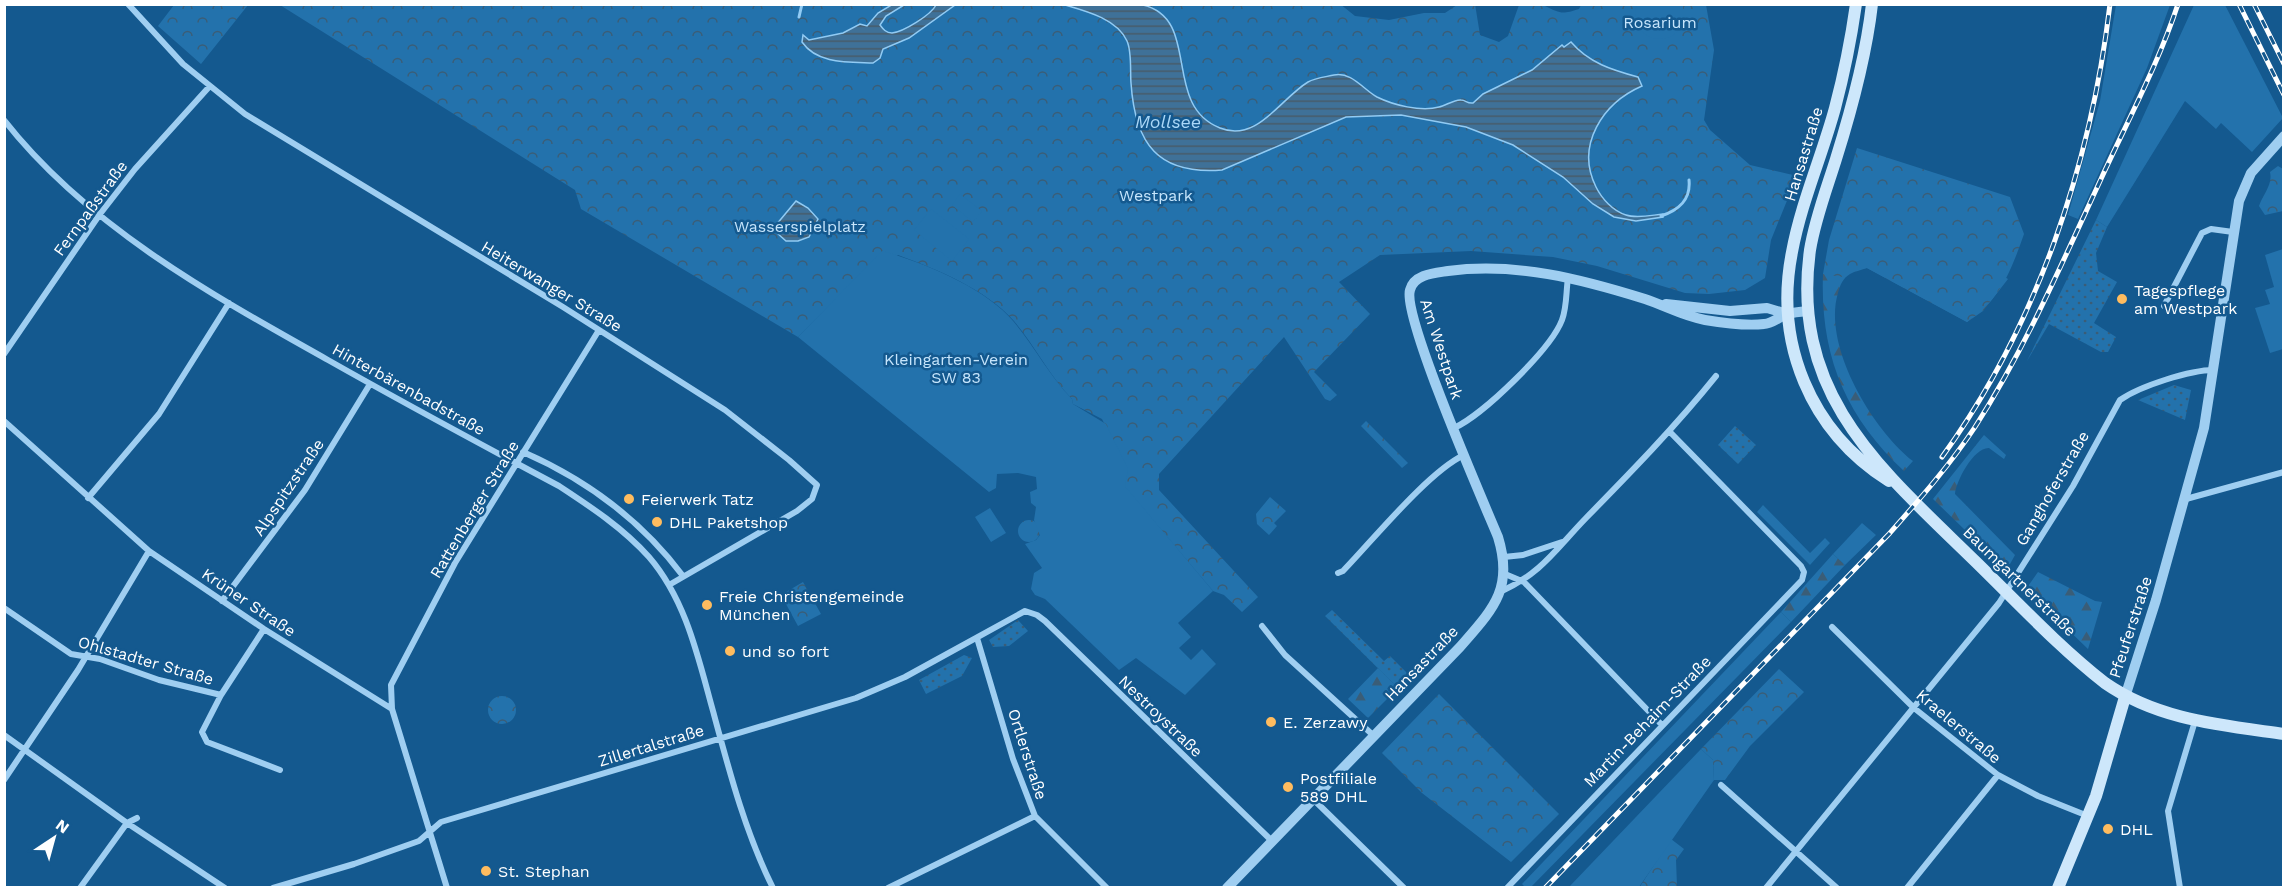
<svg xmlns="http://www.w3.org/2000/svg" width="2288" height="892" viewBox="0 0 2288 892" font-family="'Work Sans',sans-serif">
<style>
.grass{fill:url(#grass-dots)}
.forest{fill:url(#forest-firs)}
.park{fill:url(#park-crowns)}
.garden{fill:#2372ac}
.water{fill:url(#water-rules);stroke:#91cbf4;stroke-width:1.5}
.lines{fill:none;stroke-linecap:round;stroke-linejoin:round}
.stream{stroke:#91cbf4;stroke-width:3}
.minor{stroke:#9fcef1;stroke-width:6}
.tertiary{stroke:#9fcef1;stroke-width:10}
.secondary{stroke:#cde7fb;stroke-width:12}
.rail-casing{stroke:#fff;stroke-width:5}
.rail{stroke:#14598f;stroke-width:3;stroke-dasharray:9;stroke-linecap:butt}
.poi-dot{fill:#ffbc5f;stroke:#14598f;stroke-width:2}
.labels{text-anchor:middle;stroke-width:5;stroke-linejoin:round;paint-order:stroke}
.park-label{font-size:16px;fill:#c6e5fc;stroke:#14598f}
.street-label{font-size:16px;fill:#fff;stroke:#14598f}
.poi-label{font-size:16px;fill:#fff;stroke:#14598f;text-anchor:start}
.water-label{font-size:18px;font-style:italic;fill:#abd8f8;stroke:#14598f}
</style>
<defs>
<pattern id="grass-dots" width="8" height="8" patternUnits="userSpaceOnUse" patternTransform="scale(1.5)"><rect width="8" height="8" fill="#2372ac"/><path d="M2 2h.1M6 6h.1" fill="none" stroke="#3a5d77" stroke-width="1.8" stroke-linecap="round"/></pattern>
<pattern id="forest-firs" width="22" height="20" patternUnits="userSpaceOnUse" patternTransform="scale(1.5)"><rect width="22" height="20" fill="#2372ac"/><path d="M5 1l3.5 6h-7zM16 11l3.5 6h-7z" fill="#3a5d77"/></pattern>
<pattern id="park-crowns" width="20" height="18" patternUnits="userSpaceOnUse" patternTransform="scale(1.5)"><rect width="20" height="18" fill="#2372ac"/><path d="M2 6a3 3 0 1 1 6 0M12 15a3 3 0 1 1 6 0" fill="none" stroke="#3a5d77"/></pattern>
<pattern id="water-rules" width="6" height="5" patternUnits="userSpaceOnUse" patternTransform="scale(1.5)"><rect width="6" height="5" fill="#3f7198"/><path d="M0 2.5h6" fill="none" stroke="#475b6a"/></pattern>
</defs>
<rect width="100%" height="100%" fill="#14598f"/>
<!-- grass -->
<path class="grass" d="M2096 220 2107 227 2096 253 2098 271 2117 282 2094 323 2116 337 2108 352H2101L2049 324 2027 361Z
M2174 385 2191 390 2185 420 2138 400Z
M1735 426 1756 445 1738 464 1718 445Z
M1332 610 1384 661 1390 656 1409 675 1398 688 1325 616Z
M1018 620 1028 631 1009 646 993 647 989 640Z
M964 655 972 658 962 676 926 694 919 680Z"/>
<!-- forest -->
<path class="forest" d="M1981 263 2008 279 1983 311 1967 322 1867 268C1862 270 1855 271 1850 274 1843 278 1840 285 1838 293 1822 345 1872 429 1913 461L1904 471C1845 416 1820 355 1823 274L1829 268Z
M1984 435 2006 455 2004 459 1989 448C1974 447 1956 481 1955 494L2015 555 2010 564 1999 563 1933 499Z
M1833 554 1845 565 1791 622 1781 612Z
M2038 572 2095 601 2102 602 2088 649 2026 589Z
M1378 668 1398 688 1368 718 1348 699Z"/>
<!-- park -->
<path class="park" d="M1340 4 1355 16 1389 20 1424 13H1445L1457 5 1475 4 1480 35 1499 42 1508 36 1519 5C1527 5 1539 2 1545 6 1560 13 1561 15 1579 9L1581 5H1706L1714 50 1704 120 1710 130 1750 165 1797 176 1771 240 1765 278 1745 290 1709 294 1685 293 1597 266 1553 257 1471 251 1380 255 1339 282 1370 314 1314 372 1337 395 1330 401 1325 399 1284 337 1159 474V490L1258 597 1242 612 1224 595 1213 591 1124 486 1127 469 1102 419 1073 404 1072 399C1049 375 1035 346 1014 321 986 289 936 269 898 255L825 310 798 337 581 209 575 190 280 5Z
M174 5V4L248 5 201 64 158 26Z
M1857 148 2010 197 2024 234C2011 271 2000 300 1967 322L1867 268 1849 270 1842 277 1823 274 1829 240Z
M2278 166 2283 169V211L2265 215 2259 206C2263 194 2273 185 2270 172Z
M1366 421 1408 463 1402 468 1361 426Z
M1270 497 1286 511 1274 523 1277 526 1269 535 1257 524 1256 514Z
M1018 531a11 11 0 1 1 22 0a11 11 0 1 1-22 0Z
M803 582 821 614 798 626 781 595Z
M1779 669 1804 692 1750 746 1725 780H1714L1713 760 1701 749Z
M1439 694 1559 814 1511 862 1422 793 1382 753Z
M488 710a14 14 0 1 1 28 0a14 14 0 1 1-28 0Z
M1671 839 1684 849 1676 860 1677 887 1639 888Z"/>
<!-- garden -->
<path class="garden" d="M1637 5H1683V24C1668 53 1626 36 1637 5Z
M2116 5H2170L2147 68 2078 219 2068 215 2100 101Z
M2194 5H2225L2283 118 2252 152 2221 123 2216 129 2185 101 2107 227 2096 220Z
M960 194 982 211 973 222 952 205Z
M931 209 969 239 952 261 914 230Z
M2283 249V349L2270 353 2255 308 2270 304 2265 290 2274 287 2265 255Z
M882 251C923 262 986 288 1014 322 1034 346 1049 375 1072 399L1073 404 1106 424 1128 469 1125 486 1213 591 1178 623 1191 637 1179 648 1191 660 1202 649 1216 664 1185 695 1136 658 1119 670 1045 599 1035 595 1031 589 1034 573 1042 568 1025 544 1036 540 1040 535 1034 520 1036 507 1031 503 1030 492 1037 489 1036 477 1018 473 997 474 996 488 989 492 798 337Z
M1763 505 1810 553 1825 538 1830 543 1810 565 1757 512Z
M990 508 1006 533 991 542 975 517Z
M1862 523 1876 535 1845 565 1833 554Z
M1781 612 1791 622 1531 887H1525L1522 884Z
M1701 749 1713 760 1714 780 1639 887H1569Z"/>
<!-- water -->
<path class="water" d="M893 4 904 5 886 16 880 25C883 29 886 33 892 33 903 32 931 15 936 5H955L909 38 883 49 880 58 873 63C848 62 817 64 802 42L803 35 809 40 843 33 860 24 867 26 878 13Z
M1065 5C1085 4 1125 0 1143 5 1202 19 1161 105 1220 128 1257 143 1280 99 1308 82 1315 78 1325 77 1334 75 1351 71 1364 90 1377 97 1393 105 1421 112 1439 107 1445 106 1455 99 1461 100 1466 100 1467 104 1473 103L1483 94 1532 70 1562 45 1564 47 1571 42C1589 63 1612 70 1638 77L1642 86C1603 103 1575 145 1596 187 1602 199 1613 211 1626 215 1637 219 1652 215 1663 214V217L1636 221 1614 217 1593 204 1563 177 1513 145 1466 127 1401 115 1346 117 1222 170C1158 175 1135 144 1131 83 1130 71 1132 52 1127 41 1117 19 1086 11 1065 5Z
M796 201 808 208 818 219 809 237 798 241H786L777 233 776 225Z"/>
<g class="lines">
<!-- stream -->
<path class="stream" d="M799 17 802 4
M1661 216C1679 210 1691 200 1689 180"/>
<!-- minor -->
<path class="minor" d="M128 4 183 64 245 114 563 307 725 410 789 460 817 485 812 499 797 511 669 585
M4 120C87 226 212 295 328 360 404 403 482 445 559 486 591 507 623 528 649 557 686 600 698 657 713 711 729 770 745 832 773 888
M2164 306 2202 233 2211 229 2233 232
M4 354 100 214 135 169 209 87
M4 421 149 551 264 629 392 709 447 888
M1454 428C1483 415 1551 349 1562 320 1567 307 1566 291 1568 278
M523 452C587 480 641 520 683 576
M88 498 159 414 229 303
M2186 499 2284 472
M1504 557 1523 555 1562 542
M1338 573 1343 571C1373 540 1428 472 1464 455
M1505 574 1524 582 1661 724
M1500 592C1542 573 1555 550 1586 518 1631 472 1675 427 1716 376
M222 601 305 490 370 384
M4 608 71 654 100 659 159 680 221 695
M1262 626 1285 655 1374 736
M1832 627 1914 708 1998 775 2038 796 2088 816
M264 629 221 695 202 732 207 742 280 770
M977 638 1013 759 1035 816 1107 888
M392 709 391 685 455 563 599 330
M4 735 127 823 225 888
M4 780 78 670 149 551
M1721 785 1837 888
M1313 799 1404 888
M80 888 127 823 137 818
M273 888 354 864 419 841 441 822 856 698 905 677 1025 611 1037 615 1045 621 1272 841
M888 888 1035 816
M1507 888 1802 580 1804 572 1801 566 1670 432
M1766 888 1999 603 2073 486 2120 400C2140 386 2190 370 2214 370
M1907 888 1998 775
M2180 888 2168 811 2195 721"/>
<!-- tertiary -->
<path class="tertiary" d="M1666 304 1730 311 1767 308 1787 314
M2125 697 2156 600 2204 428 2239 201 2251 173 2284 136
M1227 888 1460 647C1493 609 1514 589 1498 537 1483 501 1402 316 1410 290 1414 274 1435 273 1448 271 1516 262 1581 279 1645 299 1666 306 1683 316 1705 320 1723 323 1746 326 1764 324 1771 324 1778 318 1785 315 1791 312 1800 312 1807 311"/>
<!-- secondary -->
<path class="secondary" d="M1856 4C1851 39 1844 74 1835 108 1822 156 1801 203 1792 252 1774 343 1810 431 1889 481
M1872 4C1866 57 1852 108 1836 159 1827 188 1815 219 1810 250 1790 396 1882 470 1976 562 2018 603 2059 647 2105 683 2158 720 2221 725 2284 734
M2058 888 2096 796 2125 697"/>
<defs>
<path id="rail" d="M2239 4 2284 95
M2254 4 2284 64
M1942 457C2037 326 2091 164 2110 4
M1545 888 1889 534C1919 500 1950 465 1975 427 2025 349 2062 263 2101 179 2127 122 2158 65 2178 4"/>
</defs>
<!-- rail casing -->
<use href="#rail" class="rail-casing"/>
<!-- rail -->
<use href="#rail" class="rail"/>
</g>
<!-- markers -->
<g class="poi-dot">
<circle cx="2122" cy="299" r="6"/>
<circle cx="629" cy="499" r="6"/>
<circle cx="657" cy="522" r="6"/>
<circle cx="707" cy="605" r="6"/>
<circle cx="730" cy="651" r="6"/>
<circle cx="1271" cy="722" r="6"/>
<circle cx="1288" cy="787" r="6"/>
<circle cx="2108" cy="829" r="6"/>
<circle cx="486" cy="871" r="6"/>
</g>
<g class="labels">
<!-- park labels -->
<g class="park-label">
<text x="1660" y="28">Rosarium</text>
<text x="1156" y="201">Westpark</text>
<text x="800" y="232">Wasserspielplatz</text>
<text x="956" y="365">Kleingarten-Verein<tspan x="956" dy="18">SW 83</tspan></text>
</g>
<!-- street labels -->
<g class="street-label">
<text transform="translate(1803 154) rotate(-73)" y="6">Hansastraße</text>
<text transform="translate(90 208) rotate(-54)" y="6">Fernpaßstraße</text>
<text transform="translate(552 286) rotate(31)" y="6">Heiterwanger Straße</text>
<text transform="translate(1442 349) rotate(72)" y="6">Am Westpark</text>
<text transform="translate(409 389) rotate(29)" y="6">Hinterbärenbadstraße</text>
<text transform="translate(288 487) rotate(-56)" y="6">Alpspitzstraße</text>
<text transform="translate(2052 488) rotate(-60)" y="6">Ganghoferstraße</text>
<text transform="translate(474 509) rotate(-59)" y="6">Rattenberger Straße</text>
<text transform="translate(2020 581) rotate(44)" y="6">Baumgartnerstraße</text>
<text transform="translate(249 602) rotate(34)" y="6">Krüner Straße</text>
<text transform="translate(2130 627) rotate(-72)" y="6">Pfeuferstraße</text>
<text transform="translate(146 660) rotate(16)" y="6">Ohlstadter Straße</text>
<text transform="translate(1421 663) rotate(-46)" y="6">Hansastraße</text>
<text transform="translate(1161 716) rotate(44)" y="6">Nestroystraße</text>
<text transform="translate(1647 721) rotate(-46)" y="6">Martin-Behaim-Straße</text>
<text transform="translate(1959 726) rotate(40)" y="6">Kraelerstraße</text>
<text transform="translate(651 745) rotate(-17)" y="6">Zillertalstraße</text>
<text transform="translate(1028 754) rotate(72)" y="6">Ortlerstraße</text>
</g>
<!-- poi labels -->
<g class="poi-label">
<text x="2134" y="296">Tagespflege<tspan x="2134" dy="18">am Westpark</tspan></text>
<text x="641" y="505">Feierwerk Tatz</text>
<text x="669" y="528">DHL Paketshop</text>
<text x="719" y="602">Freie Christengemeinde<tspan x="719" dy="18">München</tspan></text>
<text x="742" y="657">und so fort</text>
<text x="1283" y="728">E. Zerzawy</text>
<text x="1300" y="784">Postfiliale<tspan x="1300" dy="18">589 DHL</tspan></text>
<text x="2120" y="835">DHL</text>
<text x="498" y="877">St. Stephan</text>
</g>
<!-- water labels -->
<g class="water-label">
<text x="1168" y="128">Mollsee</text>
</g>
</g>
<!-- border -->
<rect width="2288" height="892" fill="none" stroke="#ffffff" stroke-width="12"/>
<!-- north arrow -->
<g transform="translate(54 838) rotate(36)" stroke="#14598f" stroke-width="4.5" paint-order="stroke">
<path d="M0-4.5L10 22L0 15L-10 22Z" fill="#ffffff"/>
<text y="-9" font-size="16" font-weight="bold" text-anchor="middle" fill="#ffffff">N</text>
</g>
</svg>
